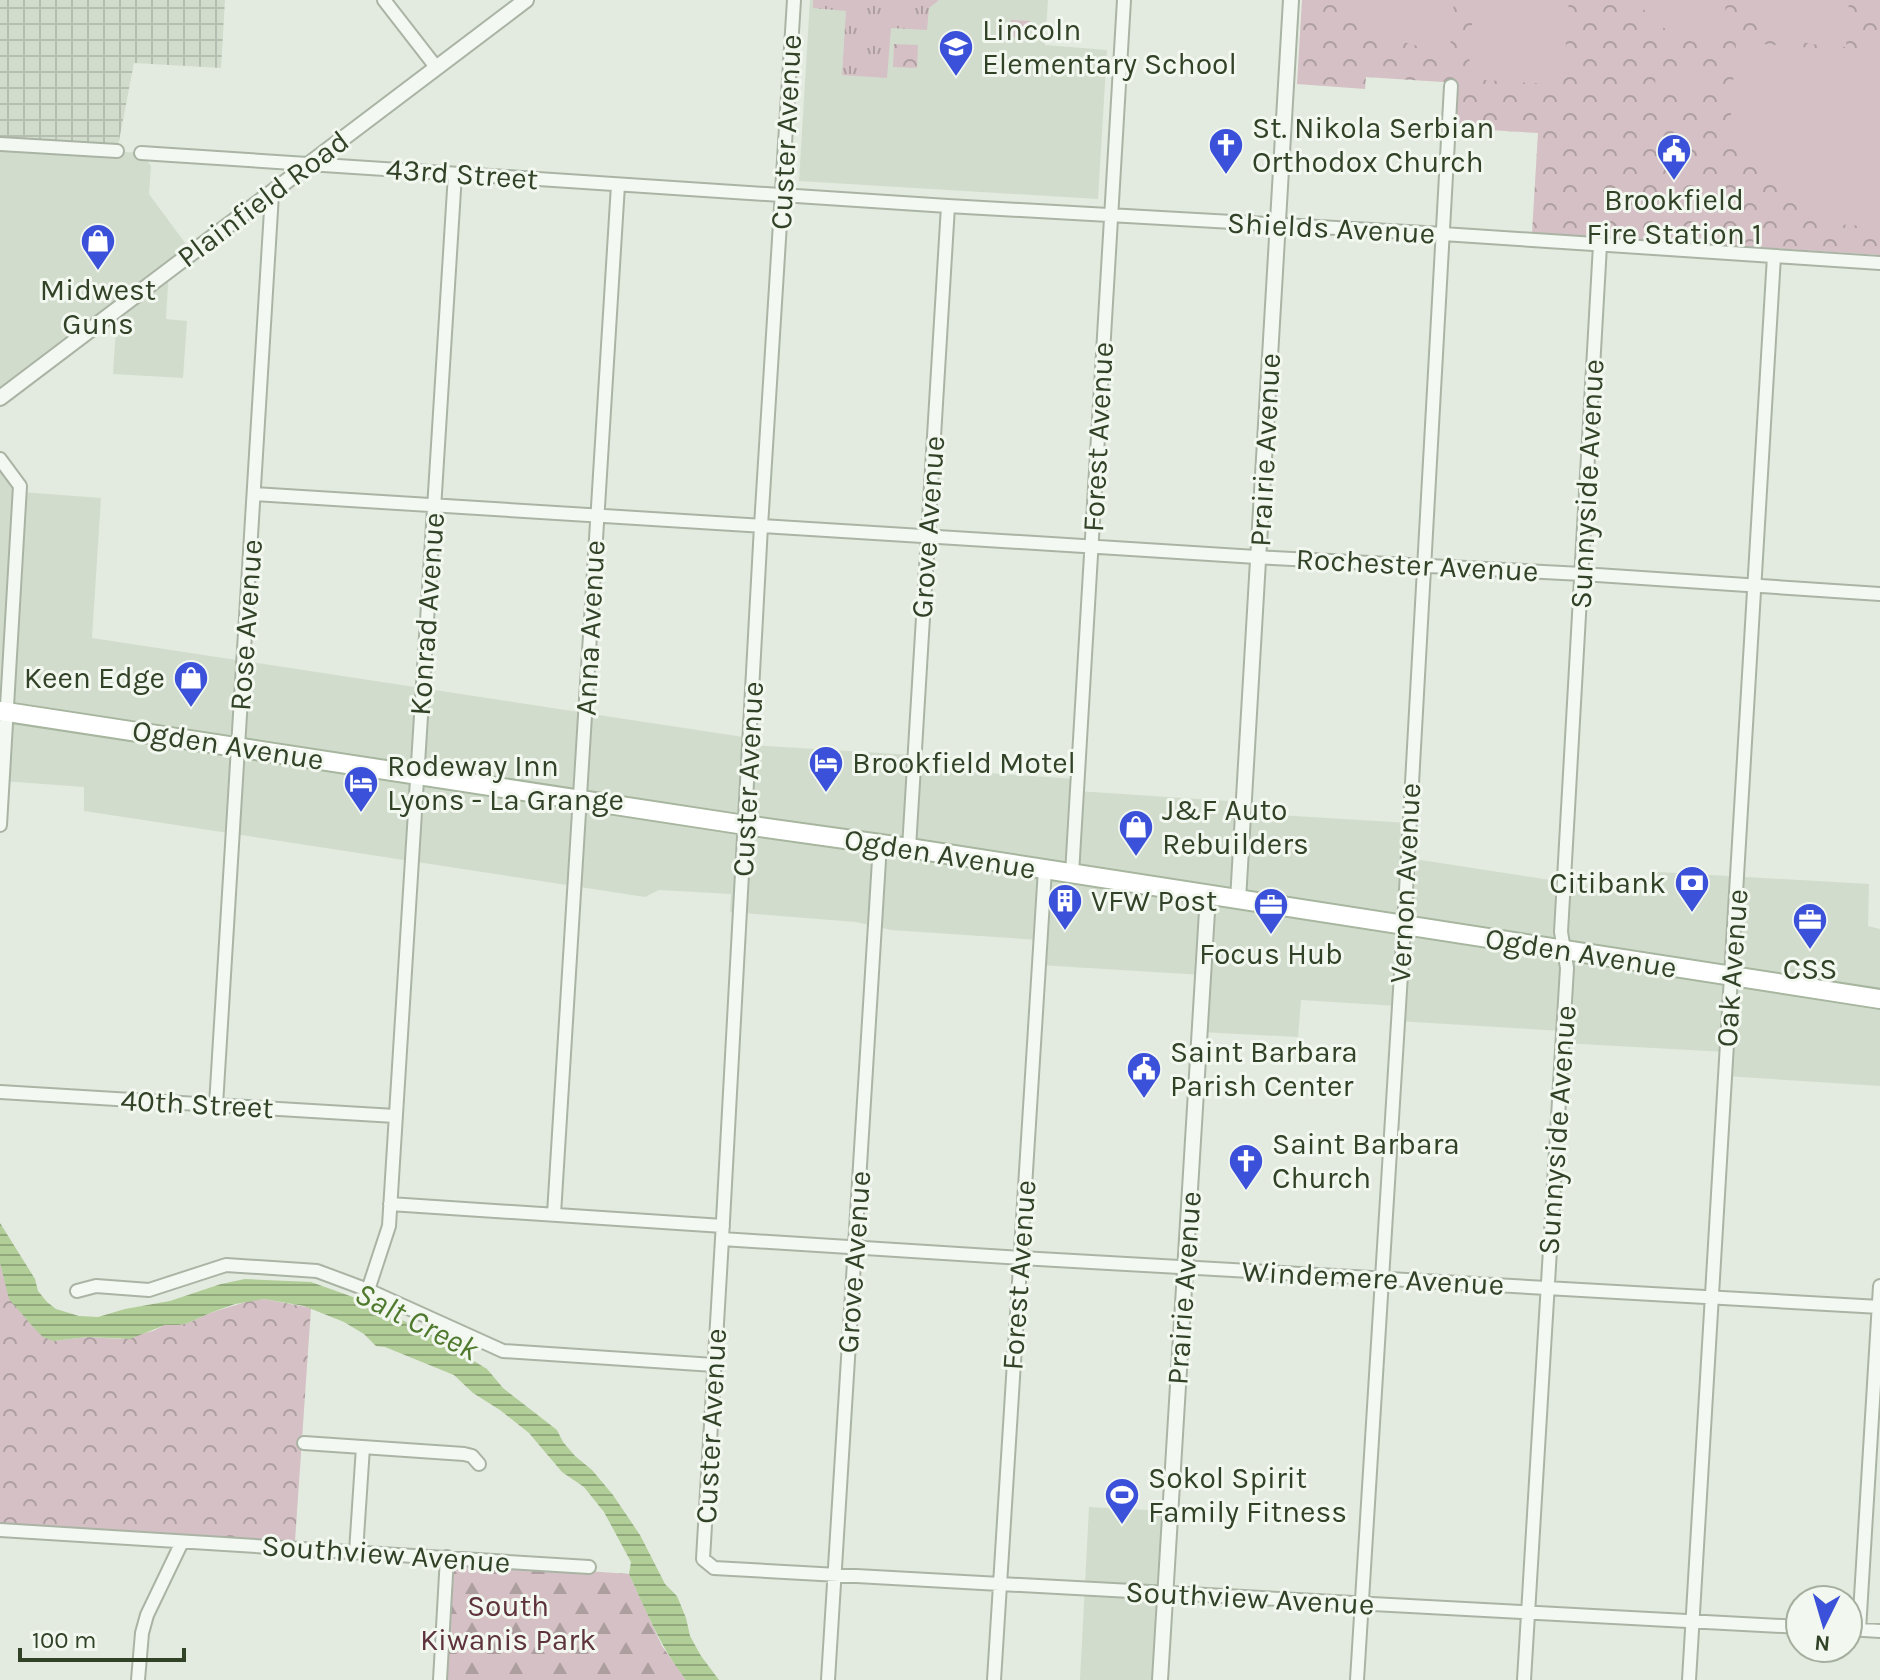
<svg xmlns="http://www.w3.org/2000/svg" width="1880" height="1680" viewBox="0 0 1880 1680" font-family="Karla,sans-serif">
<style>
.built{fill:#d2dccd}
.industrial{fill:url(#industrial-grid)}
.grass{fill:url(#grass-tufts)}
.forest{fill:url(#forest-firs)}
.park{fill:url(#park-crowns)}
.pitch{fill:#d4c0c5}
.water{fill:url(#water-rules)}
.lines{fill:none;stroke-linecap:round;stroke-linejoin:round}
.minor-casing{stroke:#aab4a4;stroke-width:16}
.tertiary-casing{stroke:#aab4a4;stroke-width:18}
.primary-casing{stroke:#a7b69e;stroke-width:22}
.minor{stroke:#f4f8f3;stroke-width:12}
.tertiary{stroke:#f4f8f3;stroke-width:14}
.primary{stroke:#fff;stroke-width:18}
.labels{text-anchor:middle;stroke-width:6;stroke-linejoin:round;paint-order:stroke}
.poi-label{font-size:30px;fill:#314227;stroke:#f2f7ef;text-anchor:start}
.street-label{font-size:30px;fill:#314227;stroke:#f2f7ef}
.park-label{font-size:30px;fill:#5f333b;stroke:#f2f7ef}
.water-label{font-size:32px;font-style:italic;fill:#4f7a2e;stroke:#f2f7ef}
</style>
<defs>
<pattern id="industrial-grid" width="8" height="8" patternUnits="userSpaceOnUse" patternTransform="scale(2)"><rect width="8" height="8" fill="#d2dccd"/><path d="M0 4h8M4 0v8" fill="none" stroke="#b5beb0"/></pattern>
<pattern id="grass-tufts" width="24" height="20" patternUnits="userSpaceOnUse" patternTransform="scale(2)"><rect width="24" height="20" fill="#d4c0c5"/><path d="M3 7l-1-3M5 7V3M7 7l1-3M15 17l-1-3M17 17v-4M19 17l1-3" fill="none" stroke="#ad9ea0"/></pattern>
<pattern id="forest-firs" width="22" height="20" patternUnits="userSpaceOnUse" patternTransform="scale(2)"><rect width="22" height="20" fill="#d4c0c5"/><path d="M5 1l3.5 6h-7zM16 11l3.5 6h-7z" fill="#ad9ea0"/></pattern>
<pattern id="park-crowns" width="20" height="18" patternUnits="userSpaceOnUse" patternTransform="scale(2)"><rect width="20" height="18" fill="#d4c0c5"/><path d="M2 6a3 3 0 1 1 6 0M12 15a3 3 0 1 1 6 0" fill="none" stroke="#ad9ea0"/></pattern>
<pattern id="water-rules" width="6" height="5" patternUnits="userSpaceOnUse" patternTransform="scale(2)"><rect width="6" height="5" fill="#b1cd98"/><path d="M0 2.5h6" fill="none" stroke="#91a87c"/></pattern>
</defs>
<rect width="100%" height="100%" fill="#e3eadf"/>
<!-- built -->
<path class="built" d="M810 0H1048L1045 45 1107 50 1098 199 799 181Z
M0 144 141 153 151 166 149 194 191 251 169 266 166 319 187 321 183 378 113 374 117 312 0 396Z
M0 457 22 492 101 498 92 638 750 738V745L914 755V768L1077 779V791L1244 802V813L1409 823 1408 858 1628 892 1643 890 1651 874 1659 872 1869 884 1868 926 1880 929V1086L1725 1076 1726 1052 1562 1043V1031L1397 1021V1006L1301 1000 1298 1037 1200 1032 1203 975 1039 965 1040 940 891 930 856 922 730 912 731 894 659 890 645 897 104 814 84 811V787L3 781 0 825Z
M1089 1507 1167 1511 1156 1680H1080Z"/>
<!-- industrial -->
<path class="industrial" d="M0 0H225L221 68 134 63 117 151 0 144Z"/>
<!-- grass -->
<path class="grass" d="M813 0H939L929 8 927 30 891 28 887 78 842 75 846 11 813 8Z"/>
<!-- forest -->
<path class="forest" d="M460 1562 629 1574 662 1646 686 1680H445L452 1572 456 1564Z"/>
<!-- park -->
<path class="park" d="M1302 0H1880V255L1532 233 1538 133 1456 128 1458 83 1366 77 1365 89 1297 84Z
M1011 20 1030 21 1029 38 1010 37Z
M894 44 918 45 917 68 893 67Z
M0 1263 10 1299 34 1328 53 1341 88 1337 121 1339 153 1331 165 1325H179L188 1323 210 1313 249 1301 264 1299 311 1308 295 1541 0 1524Z"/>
<!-- pitch -->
<path class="pitch" d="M1346 0H1454L1450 51C1410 47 1369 36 1346 0Z
M1474 0H1569L1563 85 1468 79Z
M1637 0H1726L1723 34 1716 46C1683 43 1655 28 1637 0Z
M1753 0H1849L1846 47C1806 46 1772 40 1753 0Z
M1736 42 1880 53V227L1817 223 1730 127Z
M1656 68 1705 71 1703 96 1667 94 1666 97 1651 96V87L1655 86Z"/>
<!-- water -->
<path class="water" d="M0 1223 35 1279 38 1291 47 1302 56 1309 79 1316 98 1317 125 1309 170 1301 221 1284 245 1279 311 1282 364 1301 428 1333 487 1369 503 1388 557 1430 563 1442 575 1456 592 1470 613 1495 640 1535 665 1584 677 1596 686 1618 690 1636 701 1656 719 1680H686C661 1648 646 1611 629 1574L631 1562 604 1512 584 1487 562 1472 529 1433 500 1410 473 1393 454 1375 385 1347 376 1346 364 1334 344 1322 304 1306 264 1299 235 1304 210 1313 188 1323 179 1325H165L130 1339 88 1337 53 1341 43 1337 34 1328 9 1299 0 1263Z"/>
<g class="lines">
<defs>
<path id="minor" d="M384 0 436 67
M794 0 761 526 722 1239 703 1559 714 1568 1000 1584 1800 1627
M0 144 117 151
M141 153 948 206 1443 234 1880 263
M0 459 20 486 0 825
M254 494 1273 558 1582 574 1880 594
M909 848 948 206
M1072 874 1124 0
M0 1092 395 1116
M216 1105 272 194
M390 1204 723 1226
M554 1214 618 185
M722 1239 1021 1258 1880 1307
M368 1290 389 1226 455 174
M77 1291 96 1286 149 1290 226 1265 317 1271 368 1290 503 1351 714 1365
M304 1443 464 1454 472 1456 479 1464
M0 1530 589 1567
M356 1552 363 1447
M1848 1629 1880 1631
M1859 1630 1880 1286
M138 1680 142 1633 147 1615 182 1542
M440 1680 447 1557
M828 1680 880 844
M994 1680 1045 869
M1357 1680 1404 926 1451 86
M1524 1680 1567 968 1561 932 1600 245
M1689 1680 1774 256"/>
<path id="tertiary" d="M0 398 526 0
M1238 900 1291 0
M1160 1680 1208 895"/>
<path id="primary" d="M0 711 745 825 909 848 1880 999"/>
</defs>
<!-- minor casing -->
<use href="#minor" class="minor-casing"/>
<!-- tertiary casing -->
<use href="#tertiary" class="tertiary-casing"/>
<!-- primary casing -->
<use href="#primary" class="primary-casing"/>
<!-- minor -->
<use href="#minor" class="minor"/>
<!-- tertiary -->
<use href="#tertiary" class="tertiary"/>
<!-- primary -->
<use href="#primary" class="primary"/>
</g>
<!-- icons -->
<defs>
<symbol id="school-pin" viewBox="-11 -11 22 30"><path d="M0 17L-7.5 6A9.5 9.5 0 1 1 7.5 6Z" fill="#3b51d9" stroke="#f2f7ef"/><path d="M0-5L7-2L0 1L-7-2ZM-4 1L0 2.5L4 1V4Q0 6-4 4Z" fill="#fff"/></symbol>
<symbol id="church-pin" viewBox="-11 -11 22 30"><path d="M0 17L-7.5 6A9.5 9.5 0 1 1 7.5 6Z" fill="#3b51d9" stroke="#f2f7ef"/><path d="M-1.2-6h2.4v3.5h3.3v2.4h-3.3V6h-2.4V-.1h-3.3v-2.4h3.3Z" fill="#fff"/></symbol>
<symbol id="civic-pin" viewBox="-11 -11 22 30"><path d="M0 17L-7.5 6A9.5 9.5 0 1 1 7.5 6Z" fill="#3b51d9" stroke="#f2f7ef"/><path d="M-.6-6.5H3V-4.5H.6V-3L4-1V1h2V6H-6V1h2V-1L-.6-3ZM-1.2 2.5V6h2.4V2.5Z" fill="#fff"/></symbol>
<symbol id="shop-pin" viewBox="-11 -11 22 30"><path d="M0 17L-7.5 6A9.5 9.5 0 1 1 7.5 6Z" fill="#3b51d9" stroke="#f2f7ef"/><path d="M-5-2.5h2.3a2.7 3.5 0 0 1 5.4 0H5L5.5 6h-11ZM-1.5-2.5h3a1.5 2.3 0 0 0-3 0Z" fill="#fff"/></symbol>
<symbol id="hotel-pin" viewBox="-11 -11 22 30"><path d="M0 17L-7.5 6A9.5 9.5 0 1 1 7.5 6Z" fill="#3b51d9" stroke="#f2f7ef"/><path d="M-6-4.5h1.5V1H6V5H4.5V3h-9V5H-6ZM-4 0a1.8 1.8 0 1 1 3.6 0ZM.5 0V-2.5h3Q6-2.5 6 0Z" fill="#fff"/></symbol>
<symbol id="bank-pin" viewBox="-11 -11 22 30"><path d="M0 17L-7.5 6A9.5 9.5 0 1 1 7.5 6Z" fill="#3b51d9" stroke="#f2f7ef"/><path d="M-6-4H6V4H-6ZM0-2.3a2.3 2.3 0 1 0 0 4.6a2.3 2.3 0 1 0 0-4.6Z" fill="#fff"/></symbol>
<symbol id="building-pin" viewBox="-11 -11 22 30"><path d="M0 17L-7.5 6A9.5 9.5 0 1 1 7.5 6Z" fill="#3b51d9" stroke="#f2f7ef"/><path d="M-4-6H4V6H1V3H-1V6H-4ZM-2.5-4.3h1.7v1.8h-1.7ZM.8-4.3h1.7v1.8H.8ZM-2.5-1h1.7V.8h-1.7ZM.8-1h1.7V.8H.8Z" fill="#fff"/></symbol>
<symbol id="office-pin" viewBox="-11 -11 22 30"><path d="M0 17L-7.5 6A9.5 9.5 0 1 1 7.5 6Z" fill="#3b51d9" stroke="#f2f7ef"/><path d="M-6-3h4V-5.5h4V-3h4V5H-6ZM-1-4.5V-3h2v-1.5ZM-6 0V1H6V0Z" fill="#fff"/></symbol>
<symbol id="stadium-pin" viewBox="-11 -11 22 30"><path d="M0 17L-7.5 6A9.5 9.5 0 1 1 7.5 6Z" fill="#3b51d9" stroke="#f2f7ef"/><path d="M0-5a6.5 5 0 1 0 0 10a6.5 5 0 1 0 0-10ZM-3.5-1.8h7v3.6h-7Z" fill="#fff"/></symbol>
</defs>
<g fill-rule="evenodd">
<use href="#school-pin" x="936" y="27" width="40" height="54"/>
<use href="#church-pin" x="1206" y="125" width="40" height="54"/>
<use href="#civic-pin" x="1654" y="131" width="40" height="54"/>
<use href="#shop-pin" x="78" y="221" width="40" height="54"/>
<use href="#shop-pin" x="171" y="658" width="40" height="54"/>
<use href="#hotel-pin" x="806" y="743" width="40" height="54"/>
<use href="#hotel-pin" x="341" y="763" width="40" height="54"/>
<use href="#shop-pin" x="1116" y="807" width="40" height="54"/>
<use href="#bank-pin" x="1672" y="863" width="40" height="54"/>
<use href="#building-pin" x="1045" y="881" width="40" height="54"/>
<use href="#office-pin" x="1251" y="885" width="40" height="54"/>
<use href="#office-pin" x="1790" y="900" width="40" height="54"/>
<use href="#civic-pin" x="1124" y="1049" width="40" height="54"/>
<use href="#church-pin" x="1226" y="1141" width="40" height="54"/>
<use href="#stadium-pin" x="1102" y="1475" width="40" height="54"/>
</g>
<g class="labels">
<!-- poi labels -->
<g class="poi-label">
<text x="982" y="40">Lincoln<tspan x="982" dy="34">Elementary School</tspan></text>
<text x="1252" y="138">St. Nikola Serbian<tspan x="1252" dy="34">Orthodox Church</tspan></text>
<text x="1674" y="210" text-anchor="middle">Brookfield<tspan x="1674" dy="34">Fire Station 1</tspan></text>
<text x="98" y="300" text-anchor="middle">Midwest<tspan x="98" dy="34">Guns</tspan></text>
<text x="165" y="688" text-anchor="end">Keen Edge</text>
<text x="852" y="773">Brookfield Motel</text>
<text x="387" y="776">Rodeway Inn<tspan x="387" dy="34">Lyons - La Grange</tspan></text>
<text x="1162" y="820">J&amp;F Auto<tspan x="1162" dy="34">Rebuilders</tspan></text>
<text x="1666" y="893" text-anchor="end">Citibank</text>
<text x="1091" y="911">VFW Post</text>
<text x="1271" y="964" text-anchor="middle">Focus Hub</text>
<text x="1810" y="979" text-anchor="middle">CSS</text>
<text x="1170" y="1062">Saint Barbara<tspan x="1170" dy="34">Parish Center</tspan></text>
<text x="1272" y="1154">Saint Barbara<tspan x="1272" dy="34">Church</tspan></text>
<text x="1148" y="1488">Sokol Spirit<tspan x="1148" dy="34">Family Fitness</tspan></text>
</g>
<!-- street labels -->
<g class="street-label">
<text transform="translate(786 132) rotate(-87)" y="10">Custer Avenue</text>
<text transform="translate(462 174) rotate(4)" y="10">43rd Street</text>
<text transform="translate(263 199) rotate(-37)" y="10">Plainfield Road</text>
<text transform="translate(1331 228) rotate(3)" y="10">Shields Avenue</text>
<text transform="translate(1098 437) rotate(-87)" y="10">Forest Avenue</text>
<text transform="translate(1265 450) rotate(-87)" y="10">Prairie Avenue</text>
<text transform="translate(1587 484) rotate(-87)" y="10">Sunnyside Avenue</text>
<text transform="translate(928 527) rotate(-86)" y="10">Grove Avenue</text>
<text transform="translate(1417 565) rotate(3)" y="10">Rochester Avenue</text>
<text transform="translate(427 614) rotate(-86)" y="10">Konrad Avenue</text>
<text transform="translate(246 625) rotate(-86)" y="10">Rose Avenue</text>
<text transform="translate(590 628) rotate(-87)" y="10">Anna Avenue</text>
<text transform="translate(228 745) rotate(9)" y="10">Ogden Avenue</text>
<text transform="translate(748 779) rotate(-87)" y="10">Custer Avenue</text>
<text transform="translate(940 854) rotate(9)" y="10">Ogden Avenue</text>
<text transform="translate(1405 883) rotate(-87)" y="10">Vernon Avenue</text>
<text transform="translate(1581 953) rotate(9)" y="10">Ogden Avenue</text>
<text transform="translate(1732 968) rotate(-86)" y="10">Oak Avenue</text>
<text transform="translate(197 1104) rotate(3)" y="10">40th Street</text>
<text transform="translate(1557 1130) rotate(-86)" y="10">Sunnyside Avenue</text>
<text transform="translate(854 1262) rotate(-86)" y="10">Grove Avenue</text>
<text transform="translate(1019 1275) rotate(-86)" y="10">Forest Avenue</text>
<text transform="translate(1373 1278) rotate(3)" y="10">Windemere Avenue</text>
<text transform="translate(1184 1288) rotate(-86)" y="10">Prairie Avenue</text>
<text transform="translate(711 1426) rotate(-87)" y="10">Custer Avenue</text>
<text transform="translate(386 1554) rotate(4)" y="10">Southview Avenue</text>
<text transform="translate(1250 1598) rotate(3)" y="10">Southview Avenue</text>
</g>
<!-- park labels -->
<g class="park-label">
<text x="508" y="1616">South<tspan x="508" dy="34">Kiwanis Park</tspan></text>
</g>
<!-- water labels -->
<g class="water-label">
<text transform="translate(417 1321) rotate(27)" y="11">Salt Creek</text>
</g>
</g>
<!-- north arrow -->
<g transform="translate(1824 1624) rotate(185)"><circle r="38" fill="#f2f7ef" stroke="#a5af9f" stroke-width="2"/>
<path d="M0-6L14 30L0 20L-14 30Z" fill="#3b51d9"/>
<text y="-12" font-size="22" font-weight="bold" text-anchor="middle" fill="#314227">N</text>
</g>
<!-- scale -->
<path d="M20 1648v12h164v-12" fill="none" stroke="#314227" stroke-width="4"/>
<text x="32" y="1648" font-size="24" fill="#314227" stroke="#f2f7ef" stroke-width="6" paint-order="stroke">100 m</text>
</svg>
